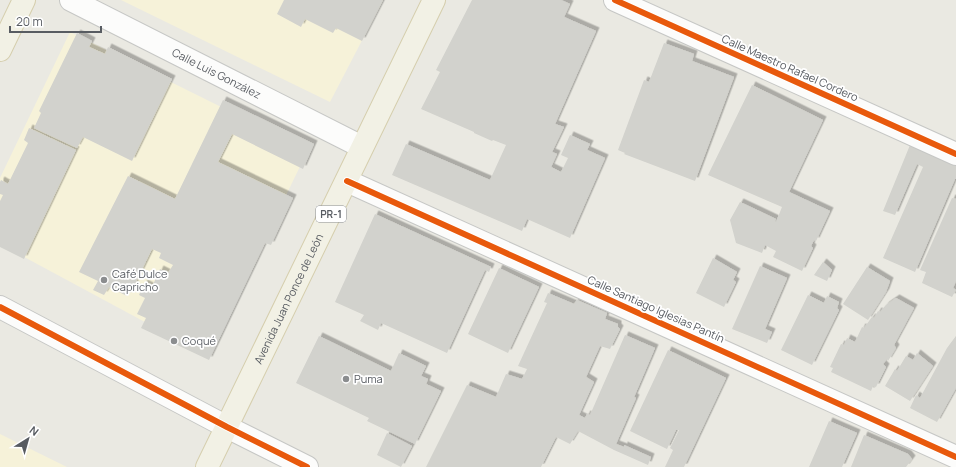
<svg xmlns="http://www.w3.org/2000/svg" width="956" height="467" viewBox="0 0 956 467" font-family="Manrope,sans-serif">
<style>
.commercial{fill:#f6f2d9}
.building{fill:#d2d2cd;filter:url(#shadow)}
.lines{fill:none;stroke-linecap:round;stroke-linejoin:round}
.street-casing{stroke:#c6c7c5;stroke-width:24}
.primary-casing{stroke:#d5cead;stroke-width:24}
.street{stroke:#fcfcfb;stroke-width:22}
.primary{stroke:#f2f1e5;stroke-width:22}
.cycleway-casing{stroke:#fff;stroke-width:8}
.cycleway{stroke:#e8590c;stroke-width:6}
.poi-dot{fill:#8b8d8f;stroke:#fff;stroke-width:1.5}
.labels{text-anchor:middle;stroke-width:3.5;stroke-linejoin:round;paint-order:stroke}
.shield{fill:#fff;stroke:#8a8d91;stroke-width:1}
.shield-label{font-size:10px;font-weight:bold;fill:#585c62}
.street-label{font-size:11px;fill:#585c62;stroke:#fff}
.poi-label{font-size:11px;fill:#585c62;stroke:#fff;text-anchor:start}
</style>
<defs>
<filter id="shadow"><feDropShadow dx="3.5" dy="-3.5" stdDeviation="0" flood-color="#0004"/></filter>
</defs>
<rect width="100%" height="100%" fill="#eae9e2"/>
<!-- commercial -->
<path class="commercial" d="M121 0H383L330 102Z
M70 32 308 150 208 356 0 244V178Z
M0 434 67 467H0Z"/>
<!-- building -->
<path class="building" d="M284 0H383L362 41 336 28 333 33 305 19 301 27 277 14Z
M472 0H561L570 4 564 17 596 31 555 124 564 127 552 152 557 154 551 167 561 172 568 158 561 155 570 135 590 144 587 150 605 158 570 238 527 219 522 231 392 175 406 144 490 180 506 145 493 140 492 141 474 133V132L421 109 440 72 436 70Z
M77 33 92 41 89 47 105 54 108 47 172 79 132 161 83 137 77 148 34 128 41 113 39 111Z
M664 43 694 54 692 61 734 77 695 181 624 154 625 153 618 150 644 80 649 82Z
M752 85 823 120 789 192 830 211 816 241 814 240 811 246 813 248 802 271 773 257 776 251 765 245 762 253 736 243 730 220 740 202 776 219 775 221 776 222 782 207 708 175Z
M223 100 314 144 303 169 232 134 218 162 293 198 271 245 265 243 209 360 141 328 146 318 137 314 145 298 139 295 144 283 152 287 160 269 168 273 173 265 159 258 161 253 152 249 131 292 129 291 127 296 109 287 104 295 93 290 98 281 79 272 128 176 175 199Z
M29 128 76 150 24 259 0 247V201L3 195 0 194V182L1 180 8 184 28 143 24 140Z
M910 145 956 165V179H955L915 272 883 258 923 167 917 164 895 215 883 211Z
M952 198 956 199V281L953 288 956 290 952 297 922 283 926 272 920 270Z
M375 214 491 267 489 272 485 270 447 353 381 323 378 330 360 321 364 315 335 302Z
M713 258 737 272 733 280 736 282 724 307 696 293Z
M823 262 832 270 827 281 814 275Z
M760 266 787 278 765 329 772 332 767 343 732 329Z
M867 267 890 281 886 292 868 320 843 304Z
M499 268 539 287 508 353 468 334Z
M548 293 574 304 577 300 607 313 605 319 618 324V327L620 329 610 349 600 346 586 377 594 382 579 415 585 418 587 414 590 415 625 335 655 348 634 397 636 398 616 444 624 447V445L651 457 648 465 614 450 578 431 570 444 556 437 541 467H426L467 385 496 397 506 374 522 379 527 369 518 366 547 303 544 302Z
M808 295 824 303 827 296 839 302 837 308 839 310 812 365 781 350Z
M896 298 914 308 894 345 896 348 888 361 887 359 883 364 886 367 876 387 873 386 871 391 831 372 833 368 830 367 841 344 844 345 847 338 855 342 862 327 864 328 872 317 874 318 878 311 880 312 886 305Z
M319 336 391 371 399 353 426 366 421 376 428 379 426 384 441 391 415 444 367 421 369 418 296 383Z
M956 336V388L937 422 910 408 916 395 920 398 947 348Z
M668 350 726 378 684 467H665L673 450 670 448 679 430H676L667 449 630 431Z
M917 353 933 366 910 401 885 386 895 369 897 371 906 356 913 360Z
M829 421 857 433 842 467H809Z
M387 433 412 446 401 467 377 455Z
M864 435 908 454 912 459 906 467H851Z"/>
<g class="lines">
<defs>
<g id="street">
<path id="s1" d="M71 0 362 147"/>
<path d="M615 0 956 154"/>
<path d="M347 181 956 457"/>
<path d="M0 307 227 427 307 467"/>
</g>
<g id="primary">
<path d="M0 50 24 0"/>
<path id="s2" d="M207 467 434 0"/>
</g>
</defs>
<!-- street casing -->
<use href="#street" class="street-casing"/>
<!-- primary casing -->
<use href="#primary" class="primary-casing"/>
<!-- street -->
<use href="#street" class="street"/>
<!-- primary -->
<use href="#primary" class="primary"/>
<defs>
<path id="cycleway" d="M615 0 956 154
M347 181 956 457
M0 307 227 427 307 467"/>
</defs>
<!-- cycleway casing -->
<use href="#cycleway" class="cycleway-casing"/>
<!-- cycleway -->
<use href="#cycleway" class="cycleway"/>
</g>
<!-- markers -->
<g class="poi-dot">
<circle cx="104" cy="280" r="4"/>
<circle cx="174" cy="341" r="4"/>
<circle cx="346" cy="379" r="4"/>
</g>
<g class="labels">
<!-- shield labels -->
<rect class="shield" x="316" y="206" width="30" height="16" rx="3"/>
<g class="shield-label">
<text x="331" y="218">PR-1</text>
</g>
<!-- street labels -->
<g class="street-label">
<text transform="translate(790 68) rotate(24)" y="4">Calle Maestro Rafael Cordero</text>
<text dy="4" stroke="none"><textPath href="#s1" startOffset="163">Calle Luis González</textPath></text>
<text dy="4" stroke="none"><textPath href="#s2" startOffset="187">Avenida Juan Ponce de León</textPath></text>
<text transform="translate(656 309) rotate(24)" y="4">Calle Santiago Iglesias Pantín</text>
</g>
<!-- poi labels -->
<g class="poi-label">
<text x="112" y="278">Café Dulce<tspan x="112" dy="13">Capricho</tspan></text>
<text x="182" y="345">Coqué</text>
<text x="354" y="383">Puma</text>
</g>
</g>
<!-- north arrow -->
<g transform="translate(28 439) rotate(37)" stroke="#ffffff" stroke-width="3" paint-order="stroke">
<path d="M0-3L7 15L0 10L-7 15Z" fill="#585c62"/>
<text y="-6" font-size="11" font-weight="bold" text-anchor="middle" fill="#585c62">N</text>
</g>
<!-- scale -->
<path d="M10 26v6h91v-6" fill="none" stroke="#585c62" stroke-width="2"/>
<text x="16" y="26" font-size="12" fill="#585c62" stroke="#ffffff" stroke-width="3" paint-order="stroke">20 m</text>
</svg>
